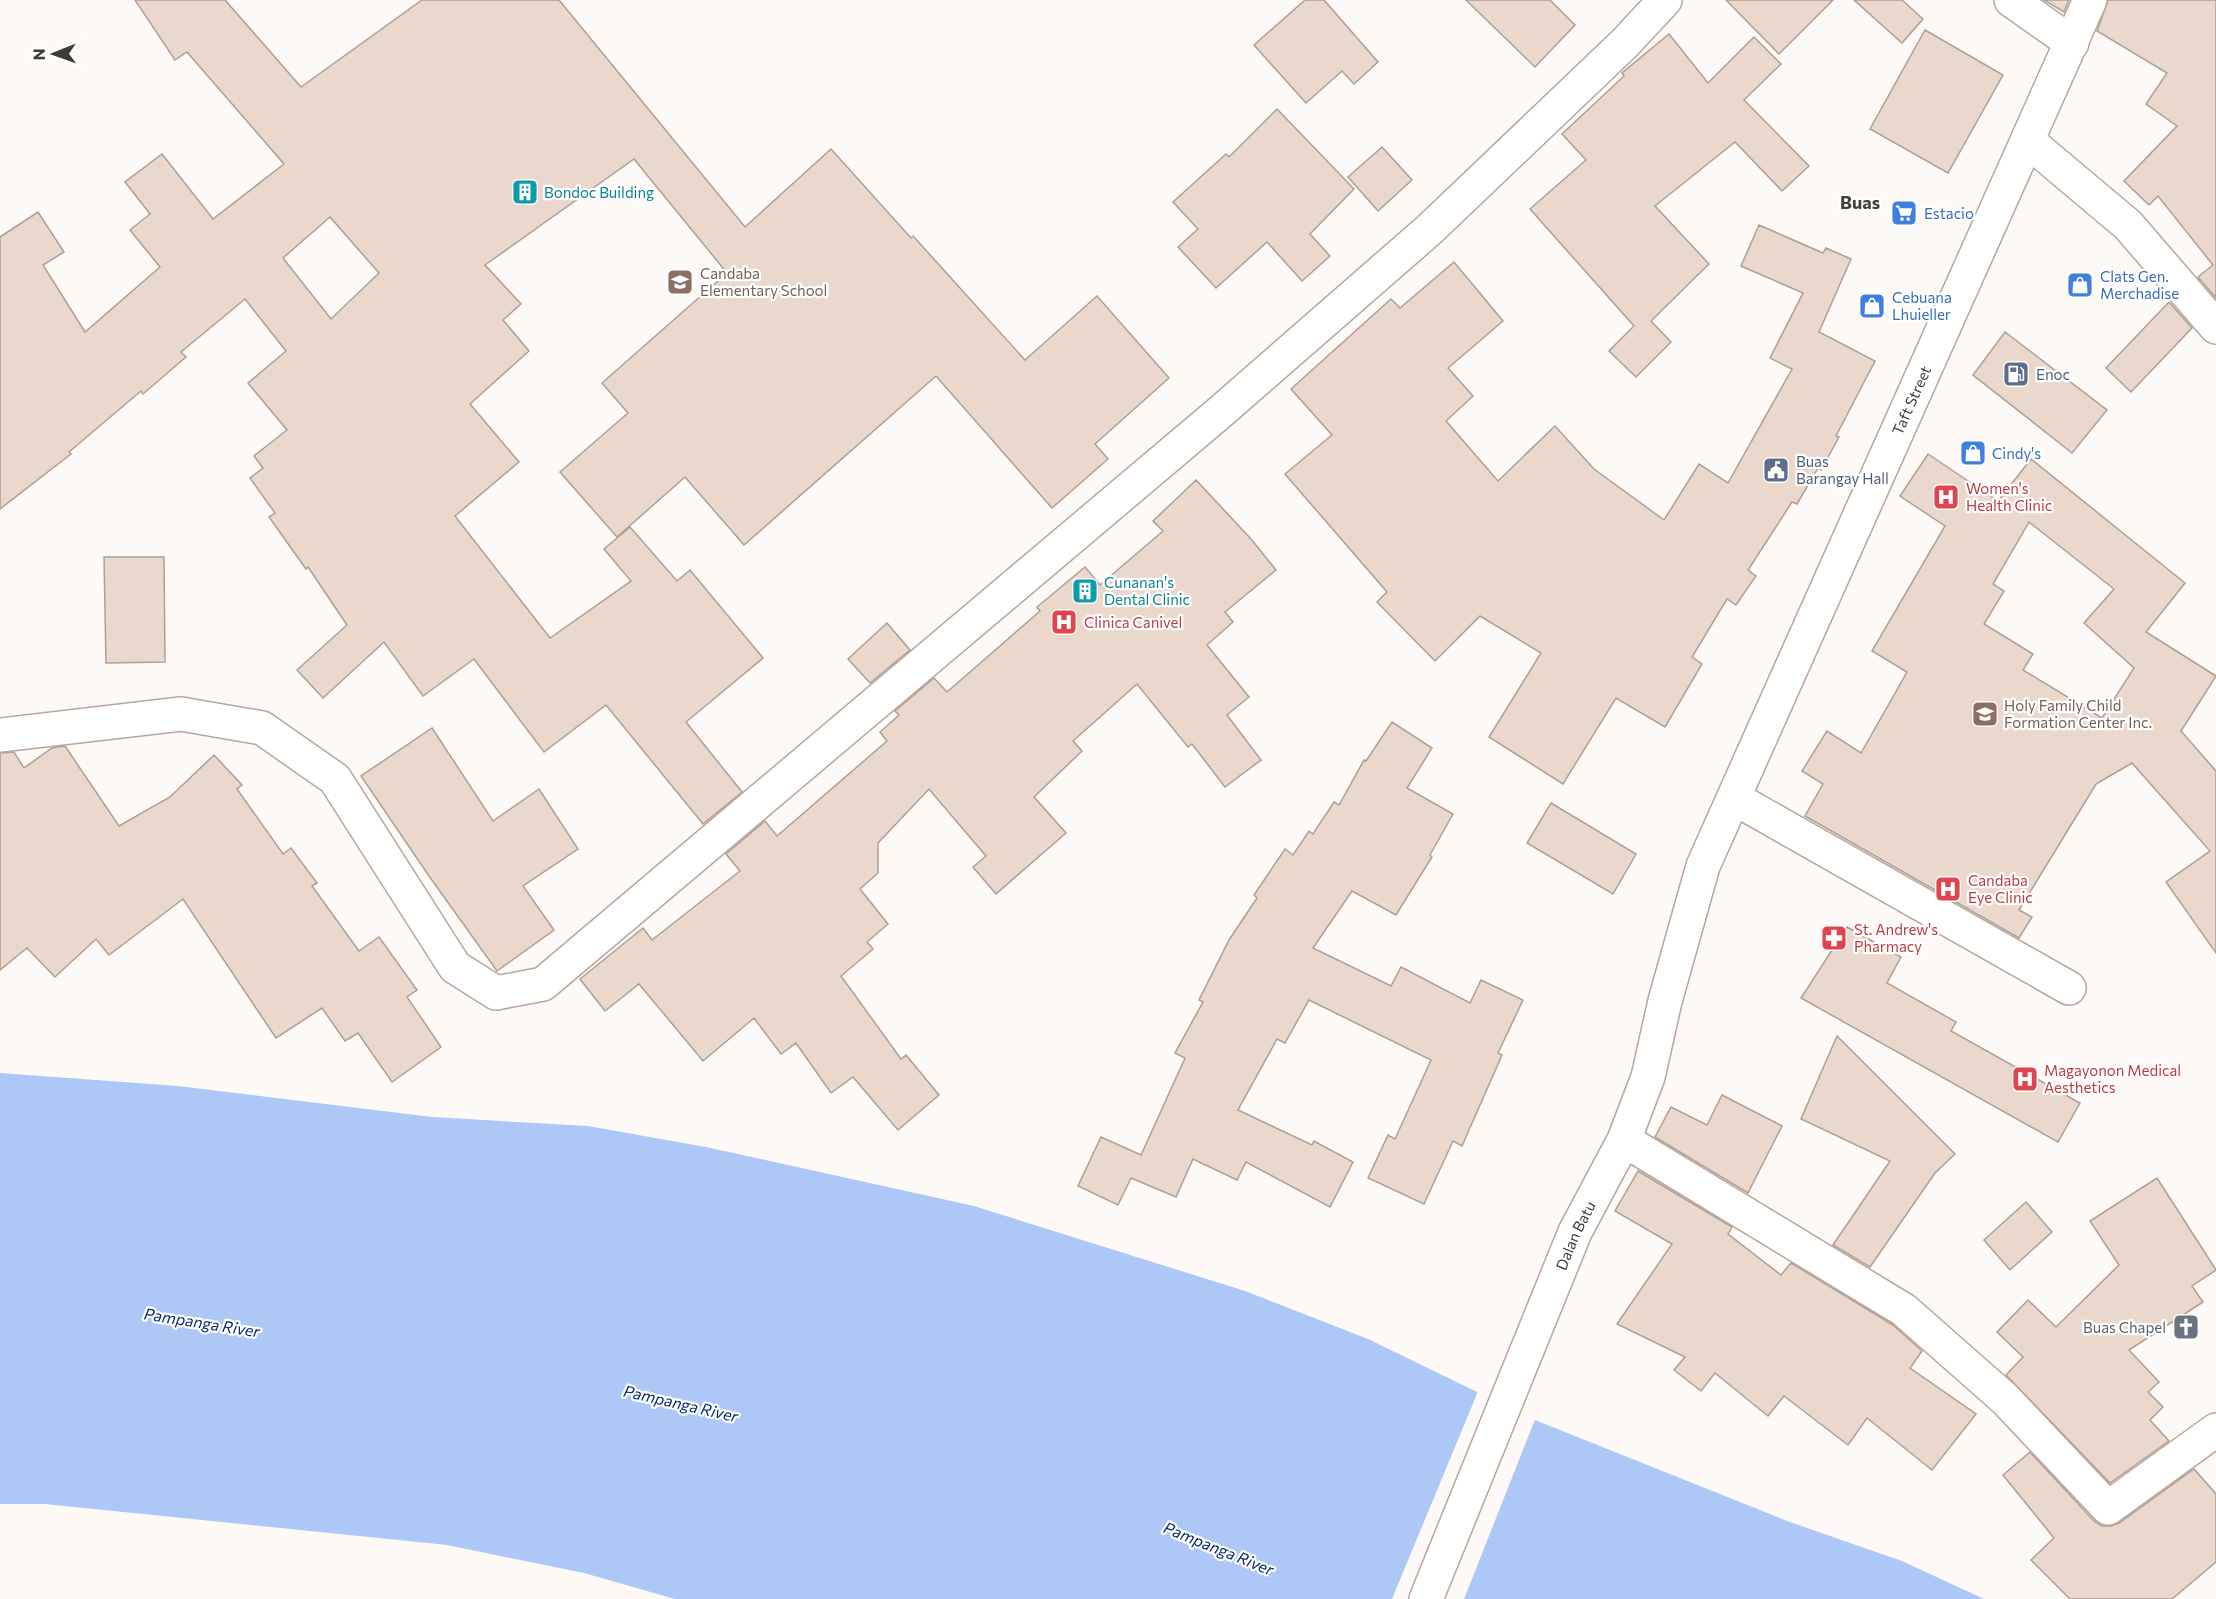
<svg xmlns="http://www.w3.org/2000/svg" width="2216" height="1599" viewBox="0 0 2216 1599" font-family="Commissioner,sans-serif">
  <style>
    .water { fill: #adc8f7 }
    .pier { fill: #fdf9f7 }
    .building { fill: #ead8cc; stroke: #af9e93; stroke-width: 1.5; fill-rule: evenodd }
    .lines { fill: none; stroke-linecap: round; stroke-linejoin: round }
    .minor-casing { stroke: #b8a69b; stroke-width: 36 }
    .tertiary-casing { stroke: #b8a69b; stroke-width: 36 }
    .primary-casing { stroke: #b8a69b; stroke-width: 36 }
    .minor { stroke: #fff; stroke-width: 33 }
    .tertiary { stroke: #fff; stroke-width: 33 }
    .primary { stroke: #fff; stroke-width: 33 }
    .labels { text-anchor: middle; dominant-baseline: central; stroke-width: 4.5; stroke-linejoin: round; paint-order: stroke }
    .culture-label { font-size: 15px; fill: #0d838f; stroke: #fff; text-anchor: start }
    .shop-label { font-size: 15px; fill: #366cbe; stroke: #fff; text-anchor: start }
    .education-label { font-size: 15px; fill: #785e54; stroke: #fff; text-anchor: start }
    .service-label { font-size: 15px; fill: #4e5e75; stroke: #fff; text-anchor: start }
    .street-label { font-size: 15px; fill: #413a35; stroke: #fff }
    .health-label { font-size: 15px; fill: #be3a42; stroke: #fff; text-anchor: start }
    .worship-label { font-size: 15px; fill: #5b616d; stroke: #fff; text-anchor: end }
    .water-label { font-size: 16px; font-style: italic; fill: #072a6c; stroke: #fff }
    .quarter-label { font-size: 18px; font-weight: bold; fill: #4a3c32; stroke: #fff }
  </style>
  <rect width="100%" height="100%" fill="#fdf9f7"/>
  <polygon class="water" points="0,1073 178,1086 432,1117 588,1126 706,1147 974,1206 1245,1291 1368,1339 1535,1420 1790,1522 1902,1561 1984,1599 675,1599 584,1573 447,1545 45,1504 0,1504"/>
  <polygon class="pier" points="1479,1389 1536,1417 1464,1599 1392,1599"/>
  <g class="building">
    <path d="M135,0h90l76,87 121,-87h137l186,227 86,-78 80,89 2,-2 112,124 72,-64 72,82 -74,66 13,15 -56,49 -116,-132 -192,169 -59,-68 -68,60 -57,-65 68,-59 -26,-30 125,-110 -93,-114 -149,106 36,39 -18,16 26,31 -59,53 49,58 -64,54 95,122 81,-57 -27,-32 26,-22 47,54 13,-11 73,88 -77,64 56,70 -39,32 -97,-119 -62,47 -70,-93 -51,37 -39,-54 -61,56 -26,-28 50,-45 -39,-58 -2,2 -37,-52 6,-4 -25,-35 13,-10 -9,-12 33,-26 -39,-47 38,-32 -41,-52 -64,53 5,5 -43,37 -2,-3 -72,61 2,2 -71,55v-272l38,-25 26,40 -21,13 42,67 75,-65 -30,-37 20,-16 -25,-32 37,-28 51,65 71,-55 -97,-112 -12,8zM330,217l49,56 -48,46 -48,-61z"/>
    <polygon points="1305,0 1324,0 1378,62 1354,84 1342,71 1306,103 1254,45"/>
    <polygon points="1466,0 1550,0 1575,25 1535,67"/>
    <polygon points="1726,0 1833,0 1779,54"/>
    <polygon points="1854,0 1902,0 1923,19 1902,43"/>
    <polygon points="2044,0 2069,0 2064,12"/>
    <polygon points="2108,0 2216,0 2216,298 2198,277 2213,265 2158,196 2149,205 2124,181 2177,126 2146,104 2167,73 2097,31"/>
    <polygon points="1925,30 2003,75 1948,173 1870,129"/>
    <polygon points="1669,34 1708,83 1754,37 1781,64 1744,100 1809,166 1782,191 1735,142 1655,206 1709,264 1651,321 1671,342 1636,377 1609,351 1634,326 1530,209 1586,160 1562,134 1624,76 1622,73"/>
    <polygon points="1277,109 1354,189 1310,234 1330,256 1302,281 1267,242 1216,288 1178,247 1198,229 1173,202 1226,154 1229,157"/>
    <polygon points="1382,147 1412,180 1378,211 1348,177"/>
    <polygon points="1759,225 1823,253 1826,248 1851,259 1819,332 1875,361 1836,436 1839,437 1821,470 1818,468 1797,504 1792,502 1748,570 1756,576 1736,605 1727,599 1692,657 1702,664 1665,727 1616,698 1563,784 1489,737 1541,653 1480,616 1435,661 1377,602 1387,592 1285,474 1332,435 1291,389 1391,299 1400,308 1454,262 1503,321 1448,368 1473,396 1446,421 1498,481 1555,426 1594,469 1664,520 1699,464 1728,483 1792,369 1770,358 1803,293 1741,266"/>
    <polygon points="2169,302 2192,328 2131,392 2106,368"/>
    <polygon points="2005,332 2107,410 2072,453 1973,375"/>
    <path d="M1928,454l70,47 33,-42 154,124 -39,49 70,44 -35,55 35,40v182l-50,-71 44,-31 -78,-88 -36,21 -77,126 13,7 -13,21 -214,-122 18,-32 -21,-13 25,-40 34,22 46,-81 -35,-21 73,-125 -45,-30zM2029,522l85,67 -30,34 50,45 -32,50 -79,-48 10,-16 -49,-30 20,-33 -11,-7z"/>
    <polygon points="1196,480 1251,539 1276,570 1225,612 1233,622 1207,645 1249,697 1227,715 1261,760 1225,787 1192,744 1188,747 1137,684 1073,741 1082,751 1034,797 1066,833 996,894 973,867 986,856 929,789 878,843 878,873 860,889 888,924 867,942 873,949 841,976 901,1059 906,1055 939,1095 898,1130 853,1077 831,1093 796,1043 781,1054 754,1018 703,1061 639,984 605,1011 580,979 643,928 652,940 740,871 726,854 765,821 777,836 887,741 880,732 899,715 895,711 934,678 947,692 1040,611 1037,607 1085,567 1100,585 1163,531 1153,521"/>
    <polygon points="104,557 164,557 165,662 106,663"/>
    <polygon points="887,623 910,650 870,683 848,659"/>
    <polygon points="1392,722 1432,748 1407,788 1453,814 1430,855 1432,857 1396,915 1352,891 1313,948 1391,986 1401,967 1470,1003 1481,980 1523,1000 1498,1053 1502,1055 1462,1146 1453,1141 1424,1204 1368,1178 1388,1135 1395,1139 1431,1060 1309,1000 1285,1043 1277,1039 1238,1110 1312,1145 1314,1141 1353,1162 1330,1207 1246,1162 1237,1180 1193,1159 1176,1197 1131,1178 1118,1205 1078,1186 1101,1137 1141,1155 1185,1058 1175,1053 1203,1002 1199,1000 1229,940 1257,898 1254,895 1285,849 1293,855 1309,831 1313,834 1334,802 1339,805 1364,760 1366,761"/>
    <polygon points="432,728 493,821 539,789 578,849 523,886 554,930 497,971 429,876 361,776"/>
    <polygon points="65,746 119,826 170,797 214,755 242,785 237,789 283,854 291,848 317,883 312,886 359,951 379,937 417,990 407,997 441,1047 392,1082 358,1033 345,1041 322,1008 276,1038 183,899 109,955 96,939 55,977 27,948 0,970 0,753 14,752 24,768 52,748"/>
    <polygon points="1551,803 1636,854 1613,894 1527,843"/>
    <polygon points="1847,927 1901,957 1887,983 1956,1022 1951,1031 2080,1103 2058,1142 1801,998"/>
    <polygon points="1837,1036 1955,1154 1935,1173 1870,1267 1833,1245 1890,1161 1801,1119"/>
    <polygon points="1722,1095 1782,1126 1748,1193 1655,1137 1671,1107 1707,1125"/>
    <polygon points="1638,1171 1732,1227 1728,1234 1781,1275 1791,1263 1893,1325 1922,1351 1910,1368 1976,1414 1932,1470 1867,1418 1848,1445 1784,1396 1768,1416 1715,1373 1701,1391 1674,1370 1685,1357 1617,1324 1672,1244 1615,1211"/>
    <polygon points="2157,1178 2216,1270 2192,1286 2203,1302 2129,1350 2159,1382 2148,1392 2163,1407 2150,1420 2169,1441 2110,1483 2006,1375 2023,1357 1997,1332 2028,1300 2056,1327 2119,1265 2090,1221"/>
    <polygon points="2026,1202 2052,1232 2010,1270 1984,1240"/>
    <polygon points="2030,1452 2094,1521 2102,1526 2111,1526 2119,1523 2194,1469 2216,1494 2216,1562 2172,1599 2070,1599 2031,1560 2054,1538 2003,1475"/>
  </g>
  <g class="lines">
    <defs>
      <g id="minor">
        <polyline points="2011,0 2072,43"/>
        <polyline points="2028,141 2128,225 2216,327"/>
        <polyline points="1734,798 2069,988"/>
        <polyline points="1624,1140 1904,1310 2005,1399 2108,1508 2216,1430"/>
      </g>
      <polyline id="tertiary" points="0,735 181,714 262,728 335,779 455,967 496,993 543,984 1218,414 1430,229 1625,43 1665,0"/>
      <g id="primary">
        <path id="s1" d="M1426,1599l149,-367 49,-92 24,-63 17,-76 38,-135 387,-866"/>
      </g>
    </defs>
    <use href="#minor" class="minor-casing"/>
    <use href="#tertiary" class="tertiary-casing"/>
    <use href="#primary" class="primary-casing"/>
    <use href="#minor" class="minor"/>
    <use href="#tertiary" class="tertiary"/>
    <use href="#primary" class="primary"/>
  </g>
  <defs>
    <symbol id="building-square" viewBox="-11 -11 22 22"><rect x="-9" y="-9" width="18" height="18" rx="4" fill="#0f9aa8" stroke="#fff"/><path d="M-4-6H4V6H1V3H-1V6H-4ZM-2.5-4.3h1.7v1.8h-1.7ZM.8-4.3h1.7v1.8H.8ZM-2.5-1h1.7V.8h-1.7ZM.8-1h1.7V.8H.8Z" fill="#fff"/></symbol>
    <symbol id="supermarket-square" viewBox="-11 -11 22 22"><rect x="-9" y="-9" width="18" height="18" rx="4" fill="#3f7fe0" stroke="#fff"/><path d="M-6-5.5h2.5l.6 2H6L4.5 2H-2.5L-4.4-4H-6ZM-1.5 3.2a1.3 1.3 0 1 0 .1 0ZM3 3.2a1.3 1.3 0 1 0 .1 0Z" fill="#fff"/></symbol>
    <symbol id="school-square" viewBox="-11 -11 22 22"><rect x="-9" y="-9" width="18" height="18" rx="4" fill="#8d6e63" stroke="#fff"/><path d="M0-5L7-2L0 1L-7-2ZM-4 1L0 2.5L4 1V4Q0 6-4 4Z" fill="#fff"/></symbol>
    <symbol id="shop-square" viewBox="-11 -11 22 22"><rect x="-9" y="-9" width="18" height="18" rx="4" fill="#3f7fe0" stroke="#fff"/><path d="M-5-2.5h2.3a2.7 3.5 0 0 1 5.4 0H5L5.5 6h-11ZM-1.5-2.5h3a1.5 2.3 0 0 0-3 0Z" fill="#fff"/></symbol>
    <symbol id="fuel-square" viewBox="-11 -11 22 22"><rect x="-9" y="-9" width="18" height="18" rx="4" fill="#5c6f8a" stroke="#fff"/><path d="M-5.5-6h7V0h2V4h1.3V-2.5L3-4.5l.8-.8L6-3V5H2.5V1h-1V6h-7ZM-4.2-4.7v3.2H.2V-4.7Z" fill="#fff"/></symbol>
    <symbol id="civic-square" viewBox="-11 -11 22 22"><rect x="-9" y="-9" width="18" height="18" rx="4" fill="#5c6f8a" stroke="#fff"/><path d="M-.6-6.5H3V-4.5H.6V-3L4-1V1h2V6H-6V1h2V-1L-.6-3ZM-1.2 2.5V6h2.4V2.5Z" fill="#fff"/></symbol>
    <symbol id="hospital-square" viewBox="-11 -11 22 22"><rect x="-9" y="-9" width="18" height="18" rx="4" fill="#e0444e" stroke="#fff"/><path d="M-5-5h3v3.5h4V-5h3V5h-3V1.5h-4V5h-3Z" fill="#fff"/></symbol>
    <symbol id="pharmacy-square" viewBox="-11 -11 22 22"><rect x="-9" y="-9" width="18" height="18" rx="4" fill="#e0444e" stroke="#fff"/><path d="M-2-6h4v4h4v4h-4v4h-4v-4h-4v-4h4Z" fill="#fff"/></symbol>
    <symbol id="church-square" viewBox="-11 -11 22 22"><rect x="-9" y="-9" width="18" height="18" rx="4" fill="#6b7280" stroke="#fff"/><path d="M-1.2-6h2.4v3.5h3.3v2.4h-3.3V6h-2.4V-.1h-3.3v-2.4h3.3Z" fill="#fff"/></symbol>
  </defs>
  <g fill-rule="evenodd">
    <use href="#building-square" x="510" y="177" width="30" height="30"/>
    <use href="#supermarket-square" x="1889" y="198" width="30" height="30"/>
    <use href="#school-square" x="665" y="267" width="30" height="30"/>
    <use href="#shop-square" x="2065" y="270" width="30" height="30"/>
    <use href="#shop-square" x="1857" y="291" width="30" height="30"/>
    <use href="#fuel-square" x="2001" y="359" width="30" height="30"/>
    <use href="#shop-square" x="1958" y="438" width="30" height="30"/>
    <use href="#civic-square" x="1761" y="455" width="30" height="30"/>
    <use href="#hospital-square" x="1931" y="482" width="30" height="30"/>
    <use href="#building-square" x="1070" y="576" width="30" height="30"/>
    <use href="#hospital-square" x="1049" y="607" width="30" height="30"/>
    <use href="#school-square" x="1970" y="699" width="30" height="30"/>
    <use href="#hospital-square" x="1933" y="874" width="30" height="30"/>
    <use href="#pharmacy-square" x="1819" y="923" width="30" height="30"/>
    <use href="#hospital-square" x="2010" y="1064" width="30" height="30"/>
    <use href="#church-square" x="2171" y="1312" width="30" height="30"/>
  </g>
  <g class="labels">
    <g class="culture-label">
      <text x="544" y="192">Bondoc Building</text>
      <text x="1104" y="582">Cunanan's<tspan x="1104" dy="17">Dental Clinic</tspan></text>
    </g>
    <g class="shop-label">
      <text x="1924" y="213">Estacio</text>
      <text x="2100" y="276">Clats Gen.<tspan x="2100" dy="17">Merchadise</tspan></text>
      <text x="1892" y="297">Cebuana<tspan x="1892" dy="17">Lhuieller</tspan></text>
      <text x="1992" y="453">Cindy's</text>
    </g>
    <g class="education-label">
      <text x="700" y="273">Candaba<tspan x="700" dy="17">Elementary School</tspan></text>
      <text x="2004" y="705">Holy Family Child<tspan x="2004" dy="17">Formation Center Inc.</tspan></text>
    </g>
    <g class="service-label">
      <text x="2036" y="374">Enoc</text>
      <text x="1796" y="461">Buas<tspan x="1796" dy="17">Barangay Hall</tspan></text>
    </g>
    <g class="street-label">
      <text stroke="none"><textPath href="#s1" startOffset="1296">Taft Street</textPath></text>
      <text stroke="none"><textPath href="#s1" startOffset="393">Dalan Batu</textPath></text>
    </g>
    <g class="health-label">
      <text x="1966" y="488">Women's<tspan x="1966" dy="17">Health Clinic</tspan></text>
      <text x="1084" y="622">Clinica Canivel</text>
      <text x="1968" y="880">Candaba<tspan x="1968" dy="17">Eye Clinic</tspan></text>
      <text x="1854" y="929">St. Andrew's<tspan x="1854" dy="17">Pharmacy</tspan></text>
      <text x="2044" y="1070">Magayonon Medical<tspan x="2044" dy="17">Aesthetics</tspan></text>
    </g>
    <g class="worship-label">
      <text x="2166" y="1327">Buas Chapel</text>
    </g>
    <g class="water-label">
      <text transform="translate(202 1322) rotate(9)">Pampanga River</text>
      <text transform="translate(681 1403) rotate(13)">Pampanga River</text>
      <text transform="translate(1219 1548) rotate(22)">Pampanga River</text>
    </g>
    <g class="quarter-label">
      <text x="1860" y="202">Buas</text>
    </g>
  </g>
  <g transform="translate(54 54) rotate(269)" stroke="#ffffff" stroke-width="4.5" paint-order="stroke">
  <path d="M0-4.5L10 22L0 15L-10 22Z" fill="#413a35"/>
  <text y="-9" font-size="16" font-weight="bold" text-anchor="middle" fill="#413a35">N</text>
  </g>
</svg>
